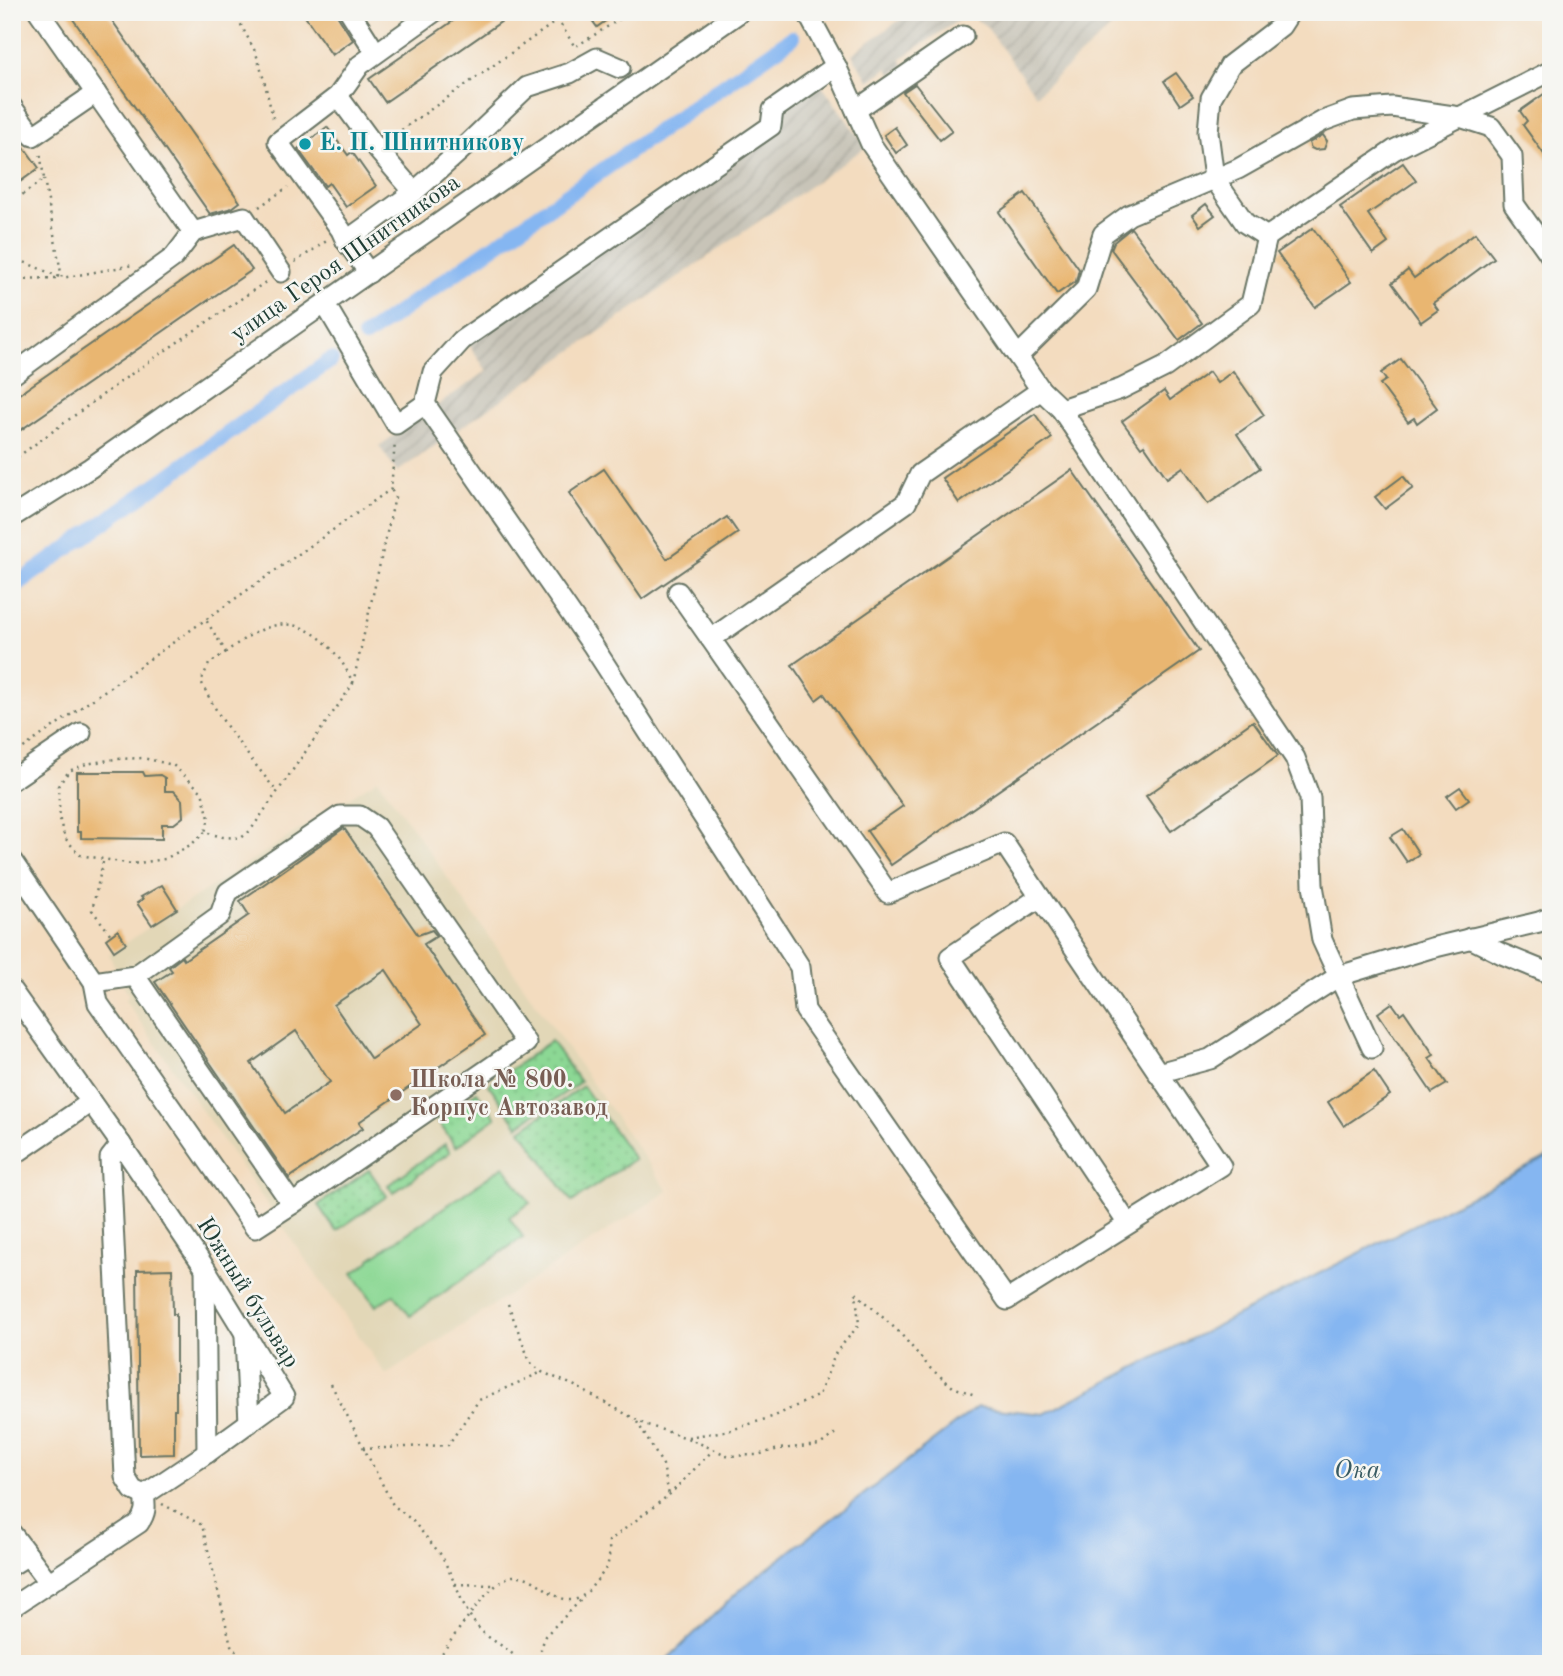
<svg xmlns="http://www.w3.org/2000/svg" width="1563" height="1676" viewBox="0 0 1563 1676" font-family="'Old Standard TT',serif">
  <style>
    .built { fill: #e2d7b7 }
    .industrial { fill: url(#industrial-furrows) }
    .green { fill: url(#green-dots); stroke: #568a64; stroke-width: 2 }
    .pitch { fill: #8cd894; stroke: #568a64; stroke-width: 2 }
    .water { fill: #85b6f1; stroke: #527a92; stroke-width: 2 }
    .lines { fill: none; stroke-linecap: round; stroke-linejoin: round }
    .canal { stroke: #85b6f1; stroke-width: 16 }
    .building { fill: #e9b671; fill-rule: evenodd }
    .minor-casing { stroke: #697565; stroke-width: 23 }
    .path { stroke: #697565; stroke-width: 2.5; stroke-dasharray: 2 5; stroke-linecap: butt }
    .minor { stroke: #fff; stroke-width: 19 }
    .culture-dot { fill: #0f9aa8; stroke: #f6f6f2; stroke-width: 2.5 }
    .education-dot { fill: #8d6e63; stroke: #f6f6f2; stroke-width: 2.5 }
    .labels { text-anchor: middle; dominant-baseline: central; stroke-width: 5; stroke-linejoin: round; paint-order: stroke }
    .culture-label { font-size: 24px; font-weight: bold; fill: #0d838f; stroke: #f6f6f2; text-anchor: start }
    .street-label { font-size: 24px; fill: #1f3d34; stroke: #f6f6f2 }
    .education-label { font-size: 24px; font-weight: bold; fill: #785e54; stroke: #f6f6f2; text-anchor: start }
    .water-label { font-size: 26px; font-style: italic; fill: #385b63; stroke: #f6f6f2 }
  </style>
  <defs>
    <pattern id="industrial-furrows" width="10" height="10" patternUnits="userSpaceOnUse" patternTransform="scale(1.75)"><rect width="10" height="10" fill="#c8c4b8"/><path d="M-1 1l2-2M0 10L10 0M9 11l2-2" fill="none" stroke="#aba99f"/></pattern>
    <pattern id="green-dots" width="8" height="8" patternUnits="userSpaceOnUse" patternTransform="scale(1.75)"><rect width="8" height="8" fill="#8cd894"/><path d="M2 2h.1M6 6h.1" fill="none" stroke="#78ba80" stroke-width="1.8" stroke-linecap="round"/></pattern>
  </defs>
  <rect width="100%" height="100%" fill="#f6f6f2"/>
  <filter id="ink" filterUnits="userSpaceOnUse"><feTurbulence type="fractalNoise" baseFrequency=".0143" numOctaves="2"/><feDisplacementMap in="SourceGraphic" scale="14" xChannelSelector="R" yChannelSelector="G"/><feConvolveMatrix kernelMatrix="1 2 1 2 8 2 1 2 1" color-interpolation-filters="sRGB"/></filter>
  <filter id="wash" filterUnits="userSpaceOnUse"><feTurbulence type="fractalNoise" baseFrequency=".00686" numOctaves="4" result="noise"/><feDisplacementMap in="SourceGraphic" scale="28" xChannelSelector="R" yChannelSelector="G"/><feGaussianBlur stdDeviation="1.57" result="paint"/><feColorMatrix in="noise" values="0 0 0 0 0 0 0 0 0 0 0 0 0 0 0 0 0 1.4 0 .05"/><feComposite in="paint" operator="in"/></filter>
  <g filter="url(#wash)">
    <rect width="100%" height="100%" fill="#f3dcbf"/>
    <polygon class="built" points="378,779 668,1191 386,1375 125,1000 129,996 109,955 152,925"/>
    <g class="industrial">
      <polygon points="911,12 1128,12 1036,95 986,26 968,14 900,59 905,67 892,75 887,68 869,81 852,54"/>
      <polygon points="816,77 866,147 397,472 379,446 487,371 463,336 775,120"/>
    </g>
    <g class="green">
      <polygon points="551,1041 580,1082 518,1126 489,1085"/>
      <polygon points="583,1086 634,1159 572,1202 521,1130"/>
      <polygon points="477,1092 496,1118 456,1147 437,1120"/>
      <polygon points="445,1144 450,1152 393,1193 388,1185"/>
      <polygon points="369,1170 387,1196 336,1231 318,1205"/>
    </g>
    <polygon class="pitch" points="504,1166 530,1203 509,1217 523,1237 410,1316 394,1294 376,1306 353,1273 370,1261 370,1259"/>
    <polygon class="water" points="1551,1155 1551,1664 662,1664 741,1589 977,1407 1044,1414"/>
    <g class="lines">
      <g class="canal">
        <polyline points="365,336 792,38"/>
        <polyline points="12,588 331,360"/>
      </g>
    </g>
    <g id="blocks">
      <g class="building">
        <polygon points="68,12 106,12 240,202 232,208 210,214"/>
        <polygon points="302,12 335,12 353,40 332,55"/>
        <polygon points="466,12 515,12 385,102 369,79"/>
        <polygon points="586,12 618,12 597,27"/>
        <polygon points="1176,73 1193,96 1180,105 1164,81"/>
        <polygon points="915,84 952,131 940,140 903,92"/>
        <polygon points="1551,89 1551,164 1523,125 1527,121 1520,111"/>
        <polygon points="327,127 348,155 352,152 376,186 346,207 329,183 325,186 298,149"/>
        <polygon points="895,127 907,145 896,153 884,135"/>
        <polygon points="12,130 39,168 17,184 12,177"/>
        <polygon points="1323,135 1327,141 1324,149 1315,150 1311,148 1309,143"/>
        <polygon points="1403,163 1416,181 1368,214 1388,243 1373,254 1340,207"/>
        <polygon points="1025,193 1079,269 1076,281 1057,294 999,212"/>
        <polygon points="1206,204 1215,215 1200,226 1192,215"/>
        <polygon points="1131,228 1202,323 1179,340 1111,249 1114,242"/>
        <polygon points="1313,228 1351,282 1315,307 1277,253"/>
        <polygon points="1475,233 1494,258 1433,303 1438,310 1421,322 1392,283 1408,270 1414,278"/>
        <polygon points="234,245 252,270 12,436 12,399"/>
        <polygon points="1401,359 1437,408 1417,423 1414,418 1408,422 1380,384 1386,380 1381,373"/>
        <polygon points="1233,371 1264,415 1237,434 1260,468 1208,504 1183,467 1167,478 1144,445 1141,447 1122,421 1164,391 1170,400 1209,372 1217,383"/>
        <polygon points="1035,414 1052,438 959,503 942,478"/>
        <polygon points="604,469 667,559 727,517 738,533 642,599 569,493"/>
        <polygon points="1072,470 1199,651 891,865 867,831 903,806 824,694 816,700 792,665"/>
        <polygon points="1403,476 1413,488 1385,509 1375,497"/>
        <polygon points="1253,721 1278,756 1171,831 1146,796"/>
        <polygon points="77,772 143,772 145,776 160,775 165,778 165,791 174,791 182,800 183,817 174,824 162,824 162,839 81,838 81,832 77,832"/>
        <polygon points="1460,787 1469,799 1456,808 1447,796"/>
        <path d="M344,828l74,107 14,-5 5,6 -13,8 61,91 -126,87 4,6 -74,50 -134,-196 17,-11 -3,-4 13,-10 2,3 65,-45 -9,-14zM386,970l36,54 -51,35 -37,-54zM296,1031l34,51 -45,31 -34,-50z"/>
        <polygon points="1403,829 1419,854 1407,862 1390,837"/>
        <polygon points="162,885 177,909 152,925 137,903 143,899 141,897"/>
        <polygon points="118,930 126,943 114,951 106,939"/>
        <polygon points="1392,1003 1400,1014 1404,1011 1434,1055 1429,1058 1447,1084 1432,1093 1378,1013"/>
        <polygon points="1374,1071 1390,1095 1344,1126 1328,1102"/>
        <polygon points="172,1269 173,1314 176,1314 176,1410 174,1410 174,1454 139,1455 137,1270"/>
      </g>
    </g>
  </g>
  <g filter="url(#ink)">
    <use href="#blocks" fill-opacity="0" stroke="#697565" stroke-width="2"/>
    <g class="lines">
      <defs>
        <g id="minor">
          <polyline points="350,12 376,53"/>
          <polyline points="807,12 836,66 871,144 1041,390 1061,409 1295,758 1310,798 1313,885 1322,940 1372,1048"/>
          <polyline points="338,96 376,148 414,192 346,241"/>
          <polyline points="12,107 33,136 96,93"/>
          <polyline points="856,110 963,36"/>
          <polyline points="414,192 460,151 527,87 570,73 597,58 620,68"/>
          <polyline points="193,232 244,217 281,272"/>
          <polyline points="1267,237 1245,223 1214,178 1208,132 1211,98 1230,65 1281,26 1290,12"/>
          <polyline points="369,273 346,241 341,230 278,142 338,96 360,65 434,12"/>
          <polyline points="325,304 396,424 425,404 433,372 462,340 771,126 773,110 836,66"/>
          <polyline points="1018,356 1086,289 1103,234 1129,215 1238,169 1323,121 1353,110 1392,107 1460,117 1491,127 1512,156 1514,204 1551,256"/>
          <polyline points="12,375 174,257 193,232 39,12"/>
          <polyline points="425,404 593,646 800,967 805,1010 1007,1300 1221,1166 1040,897 950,957 1128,1224"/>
          <polyline points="1061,409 1121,389 1165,367 1251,304 1267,237 1394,150 1551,71"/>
          <polyline points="12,517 90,468 740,12"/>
          <polyline points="678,592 888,893 1004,843 1040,897"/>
          <polyline points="711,639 906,503 920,474 1041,390"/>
          <polyline points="12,780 81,733"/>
          <polyline points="12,861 94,982 98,1003 255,1228 292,1204"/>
          <polyline points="1470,938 1502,954 1551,974"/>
          <polyline points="94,982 135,976 220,915 228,892 340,816 360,816 376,827 526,1043 292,1204 135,976"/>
          <path d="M12,991l109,153 84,124 79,129 -77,56 -63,42c2,12 2,18 -5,28l-127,84"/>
          <polyline points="1158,1073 1210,1059 1339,976 1431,948 1539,922 1551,917"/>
          <polyline points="121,1144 110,1158 125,1477 133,1490 144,1495"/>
          <polyline points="12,1156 91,1102"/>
          <polyline points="205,1269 207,1453"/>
          <polyline points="245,1336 249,1423"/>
          <polyline points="12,1534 49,1583"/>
          <polyline points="12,1565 28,1555"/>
        </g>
      </defs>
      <use href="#minor" class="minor-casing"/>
      <g class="path">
        <polyline points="234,12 256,53 264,80 274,122"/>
        <polyline points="556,12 558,20 575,47 631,12"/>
        <polyline points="390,138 558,20"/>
        <polyline points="44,179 62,278 133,265"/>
        <polyline points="259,207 288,187"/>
        <polyline points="12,218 14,216 15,200 44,179 40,151"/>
        <polyline points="12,257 62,278"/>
        <polyline points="295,262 328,240"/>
        <polyline points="12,279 58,278"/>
        <polyline points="12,461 134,372 267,281"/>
        <path d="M226,652l-17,12 -8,17c18,41 49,76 76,111"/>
        <polyline points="353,683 395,497 391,489"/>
        <polyline points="12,756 391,489 395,442"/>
        <path d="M205,832l-13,12 -27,15 -33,5 -52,-9 -15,-17 -5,-16 -2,-36 11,-15 17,-7 29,-5 28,-1 30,7 29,27 7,26 -4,14 17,5 19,1 9,-7 103,-147c-12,-32 -47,-70 -84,-57 -16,5 -30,15 -43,25l-20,-32"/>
        <polyline points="103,862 92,910 111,935"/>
        <polyline points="856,1293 899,1332 930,1368 953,1387 975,1395"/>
        <polyline points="508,1304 530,1362 542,1372 575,1386 644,1424 687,1438 729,1456 757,1455 779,1449 820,1445 837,1432"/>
        <polyline points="331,1384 393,1505 412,1520 442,1556 455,1584 493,1585"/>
        <polyline points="637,1422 663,1465 669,1495"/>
        <polyline points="688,1437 731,1430 775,1416 819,1395 836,1352 859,1325 856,1293"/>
        <polyline points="363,1449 448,1445 479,1400 542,1372"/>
        <polyline points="162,1504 202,1525 231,1645 246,1664"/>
        <path d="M455,1584c8,19 15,38 32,52 12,9 25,14 34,28"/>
        <path d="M434,1664c16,-20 55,-85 79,-88 30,-4 51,49 80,9 5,-6 13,-15 15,-22 2,-6 1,-15 1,-22l60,-46 45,-46"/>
        <polyline points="537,1664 545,1636 584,1597"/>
      </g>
      <use href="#minor" class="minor"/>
    </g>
  </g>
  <circle class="culture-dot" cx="305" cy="144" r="7"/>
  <circle class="education-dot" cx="396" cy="1095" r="7"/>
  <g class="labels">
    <g class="culture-label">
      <text x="319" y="144">Е. П. Шнитникову</text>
    </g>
    <g class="street-label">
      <text transform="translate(346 259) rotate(-35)">улица Героя Шнитникова</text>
      <text transform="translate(247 1293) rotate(58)">Южный бульвар</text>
    </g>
    <g class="education-label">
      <text x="410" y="1081">Школа № 800.<tspan x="410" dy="28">Корпус Автозавод</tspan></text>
    </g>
    <g class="water-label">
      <text x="1357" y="1471">Ока</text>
    </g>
  </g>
  <rect width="1563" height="1676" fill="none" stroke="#f6f6f2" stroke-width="42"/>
</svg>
